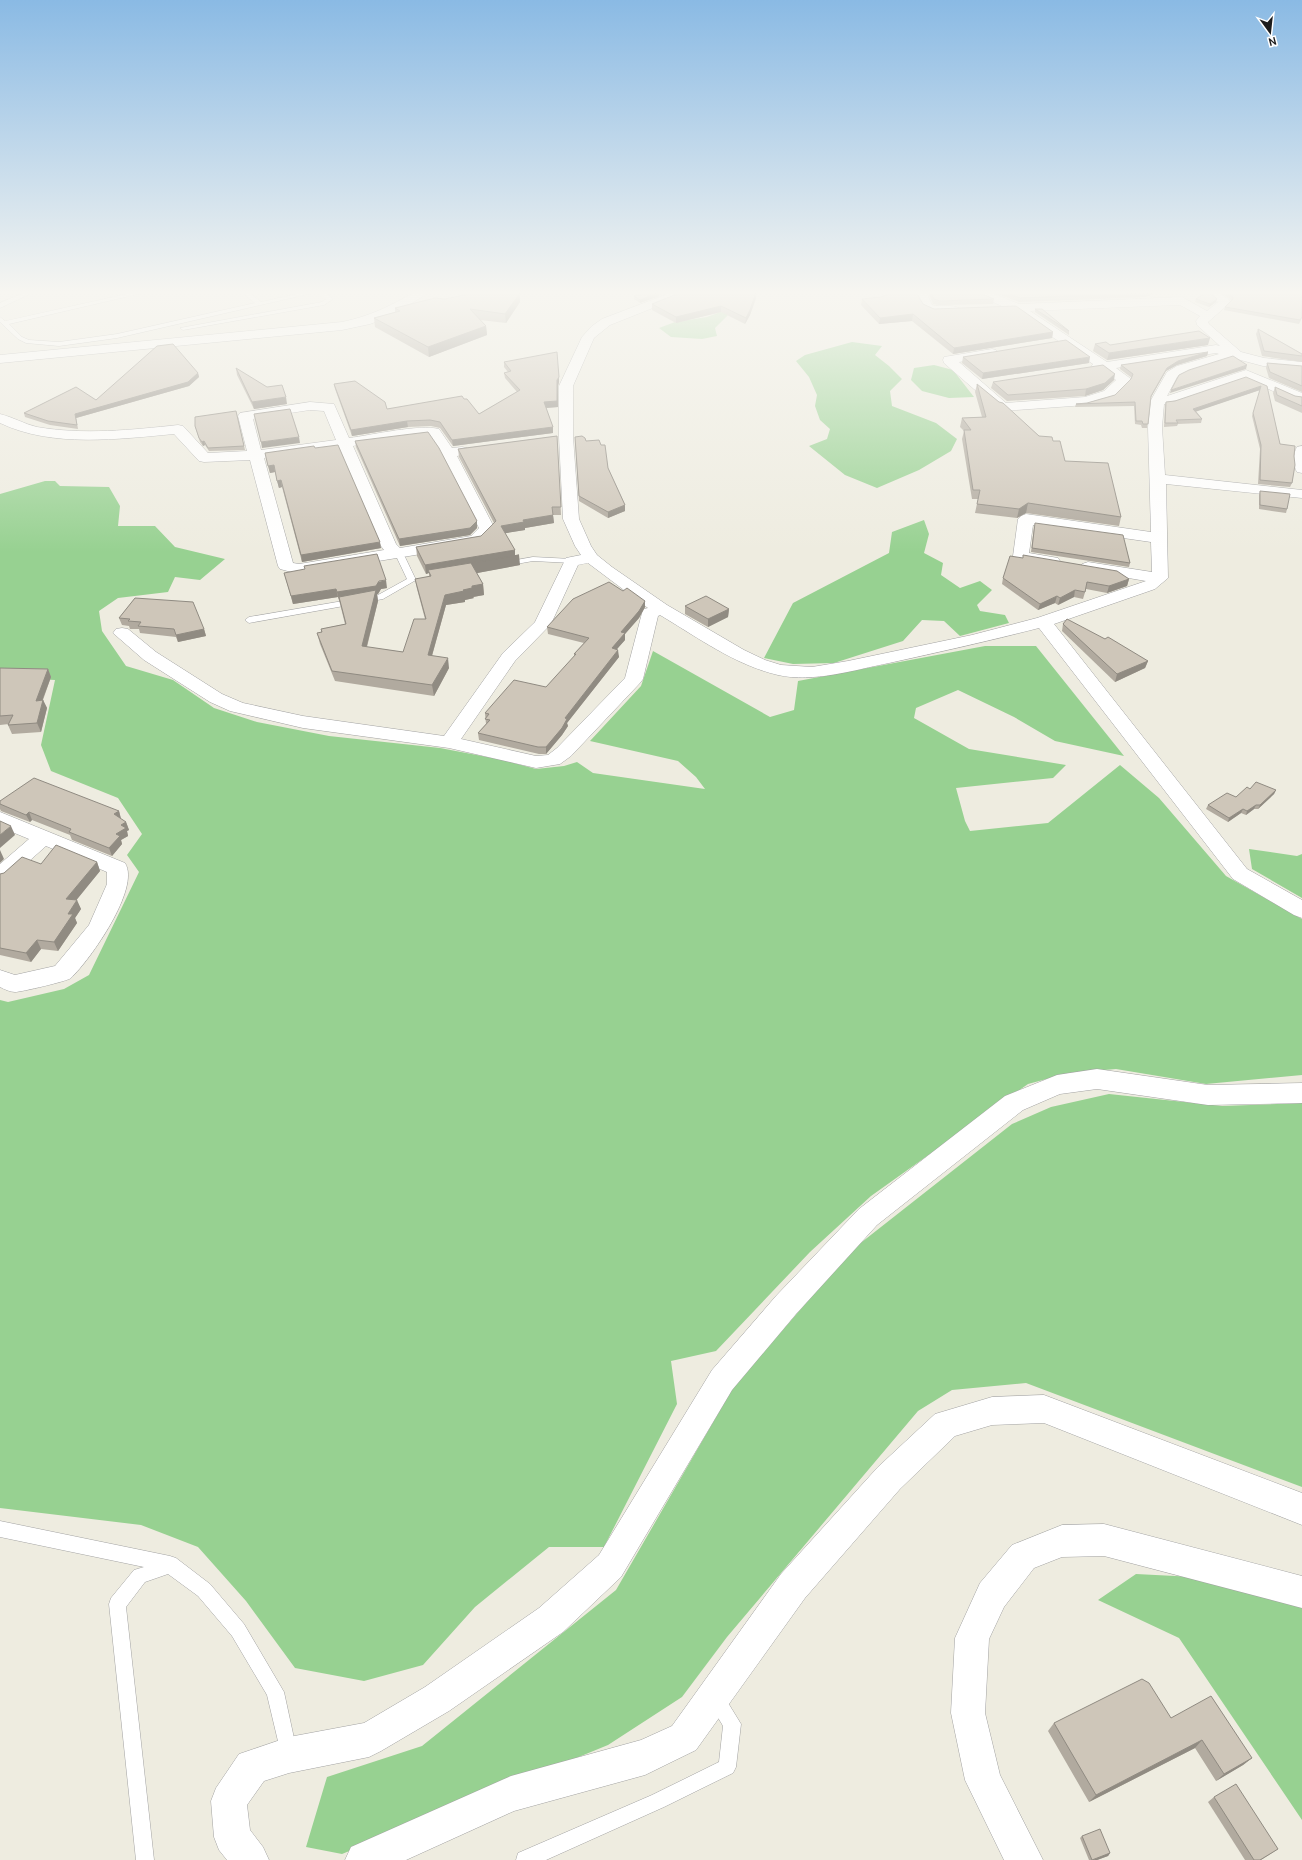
<svg xmlns="http://www.w3.org/2000/svg" width="1302" height="1860" viewBox="0 0 1302 1860" font-family="Cabin,sans-serif">
  <style>
    .forest { fill: #97d191 }
    .lines { fill: none; stroke-linecap: round; stroke-linejoin: round }
    .service-casing { stroke: #a3a3a3; stroke-width: 1 }
    .minor-casing { stroke: #a3a3a3; stroke-width: 1 }
    .service { fill: #fff; fill-rule: evenodd }
    .minor { fill: #fff; fill-rule: evenodd }
    .wall { fill: #b1aa9f }
    .shaded-wall { fill: #908b82 }
    .building { fill: #cec6b9; stroke: #908b82 }
  </style>
  <rect width="100%" height="100%" fill="#eeece0"/>
  <g class="forest">
    <polygon points="728,309 729,314 715,328 717,336 702,339 671,337 659,328 675,322 707,317"/>
    <polygon points="852,342 882,346 875,355 889,366 902,379 890,391 892,406 936,423 957,439 951,451 919,470 877,488 845,475 809,446 827,439 830,429 820,420 815,406 817,395 809,377 796,361 805,355"/>
    <polygon points="934,365 953,370 974,397 949,398 922,391 911,380 914,368"/>
    <polygon points="45,481 55,481 60,486 109,487 120,506 118,526 155,526 175,547 225,559 200,580 175,577 168,592 118,598 99,611 102,631 126,666 173,680 214,708 257,722 329,736 440,748 503,760 536,769 564,766 577,762 593,773 705,789 696,777 678,761 590,741 641,686 653,651 770,717 794,710 798,681 985,646 1036,646 1124,756 1055,741 1014,717 958,690 916,708 914,718 969,749 1066,765 1053,778 956,788 965,821 970,831 1048,823 1120,765 1159,798 1226,876 1302,919 1302,1075 1206,1084 1116,1069 1069,1073 1028,1084 871,1196 810,1252 716,1351 671,1361 677,1404 604,1547 549,1547 475,1607 423,1665 364,1681 295,1668 246,1601 198,1547 141,1525 0,1508 0,1000 8,1002 64,989 89,975 139,872 127,855 142,834 118,798 51,771 41,745 55,680 0,677 0,494"/>
    <polygon points="924,520 929,534 924,553 943,563 941,575 960,588 980,581 992,590 977,605 980,611 1005,615 1009,623 960,636 944,621 922,620 903,641 834,663 793,664 764,658 793,603 889,553 892,532"/>
    <polygon points="1249,849 1297,856 1302,854 1302,898 1252,869"/>
    <polygon points="1109,1094 1222,1106 1302,1103 1302,1487 1026,1383 952,1390 918,1411 727,1637 682,1697 608,1745 342,1854 306,1847 327,1777 422,1746 616,1590 734,1386 853,1249 1012,1124 1051,1107"/>
    <polygon points="1136,1574 1214,1578 1302,1605 1302,1820 1179,1638 1098,1600"/>
  </g>
  <g class="lines">
    <defs>
      <g id="service">
        <polygon points="26,292 34,292 0,308 0,303"/>
        <polygon points="136,292 147,292 9,324 22,337 29,340 59,342 117,334 255,303 241,292 248,292 261,302 306,292 317,292 117,338 59,346 26,343 18,339 0,322 0,317 5,321"/>
        <polygon points="320,292 326,292 333,299 324,305 183,330 180,328 322,302 326,299"/>
        <polygon points="393,550 399,550 405,557 416,580 383,599 249,623 245,620 249,617 378,595 407,579 397,558 392,552"/>
        <polygon points="533,557 572,559 576,561 572,563 533,561 505,566 501,564 505,562"/>
        <polygon points="0,1521 170,1556 176,1558 210,1584 244,1624 284,1692 297,1752 294,1758 288,1761 282,1758 267,1695 232,1636 198,1596 168,1574 145,1582 126,1607 154,1860 136,1860 109,1604 111,1598 134,1570 144,1567 0,1537"/>
        <polygon points="716,1690 722,1693 741,1724 736,1767 733,1773 664,1807 546,1860 516,1860 518,1853 652,1795 719,1762 723,1726 707,1699 710,1693"/>
      </g>
      <g id="minor">
        <path d="M415,292h15l-41,25 -19,7 -28,6 -342,33v-8l342,-33c29,-6 48,-16 73,-30z"/>
        <path d="M673,292h17l-2,2 -78,31 -16,13 -21,48v51l6,82 12,27 6,9 15,12 55,38 77,45 21,10 16,5 31,2 36,-6 124,-26 65,-17 109,-37 -64,-11 -2,-3 2,-3 6,-2 64,10 -1,-30 -118,-17 -4,28 29,5 2,3 -2,3 -6,2 -37,-7 -2,-3 5,-37 3,-3 5,-2 125,18 -3,-105 3,-27 16,-28 10,-6 42,-12 -3,-1 -100,15 15,11 -2,3 -15,15 -28,8 -83,6 -5,-1 -54,-47 -1,-3 1,-3 48,-8 4,1 2,3 -2,3 -37,6 47,41 79,-6 19,-6 12,-11 -14,-10h-10l-1,-3 2,-3 -78,-52 -40,-18 -2,-2h16l30,12 163,-7 25,14 11,-9 -12,-10h13l12,10 -23,20 1,2 32,28 23,6 38,4v8l-39,-4 -30,-8 -46,14 -10,5 -10,19 79,-26 56,23v8l-8,-1 -49,-21 -71,24 -10,1 -2,23 3,48 137,15v8l-136,-14 2,94 -13,11 -101,35 193,245 55,31v18l-8,-3 -61,-36 -194,-251c-50,13 -100,24 -150,35 -36,7 -75,20 -111,12 -43,-10 -81,-38 -118,-60l-2,1 -15,63 -3,4 -69,73 -11,8 -24,4 -87,-20 -146,-20 -73,-17 -20,-9 -66,-42 -31,-27 3,-4 6,-1 6,1 28,23 66,42 21,9 60,13 141,20 59,-83 32,-31 31,-64 15,-3 -6,-9 -12,-27 -4,-82v-51l23,-49 10,-11 10,-7zM1180,305l20,11 -4,5 1,4 23,21 -4,-1 -109,17 -77,-51zM588,563l60,45 -4,1 -2,4 -17,65 -68,70 -9,7 -12,1 -75,-17 54,-78 36,-37 27,-59z"/>
        <path d="M914,292h12l6,13c8,3 24,-2 29,5 -7,9 -29,3 -38,0z"/>
        <path d="M310,402l24,2 15,34c23,-3 70,-14 90,-9l13,19 10,-1 5,1 2,3 -2,3 -10,2 38,73c-5,7 -11,14 -19,16l-177,29 -19,-5 -2,-3 -28,-106 -46,2 -5,-1 -25,-27c-55,5 -122,14 -174,-11v-9c13,3 24,10 37,13 46,8 95,3 141,-2l5,1 25,27 39,-2 -9,-35 2,-3zM310,410l14,1 12,29 -75,10 -8,-31zM421,436h9l11,17 38,75 -8,8 -71,12 -4,-4 -43,-98zM339,448l42,98 3,4 -85,14 -6,-1 -29,-105z"/>
        <path d="M1302,446v27l-5,-1c-4,-6 -4,-19 0,-25z"/>
        <path d="M0,812l125,51c16,25 -35,97 -54,115 -3,3 -50,14 -56,14 -5,0 -11,-3 -15,-5v-17l15,5 40,-9 34,-41 18,-41v-12l-61,-26 -39,35 -7,2v-19l29,-25 -29,-12z"/>
        <polygon points="1097,1069 1208,1085 1302,1083 1302,1103 1208,1105 1097,1089 1060,1094 1023,1110 877,1225 796,1314 732,1390 621,1577 563,1632 449,1711 381,1751 369,1757 289,1773 264,1781 247,1805 250,1830 263,1847 269,1860 227,1860 219,1850 214,1837 211,1801 216,1788 239,1754 289,1737 364,1723 425,1687 539,1608 599,1555 712,1370 776,1296 859,1209 1005,1096 1057,1075"/>
        <polygon points="1044,1395 1302,1493 1302,1525 1044,1423 992,1425 955,1436 900,1489 805,1598 696,1750 645,1775 514,1811 406,1860 345,1860 351,1847 511,1776 641,1740 672,1726 781,1574 878,1467 935,1414 992,1397"/>
        <polygon points="1104,1524 1302,1576 1302,1608 1104,1556 1062,1557 1034,1568 1004,1607 989,1639 985,1713 1000,1775 1043,1860 1004,1860 965,1780 951,1713 955,1638 980,1583 1012,1545 1062,1525"/>
      </g>
    </defs>
    <use href="#service" class="service-casing"/>
    <use href="#minor" class="minor-casing"/>
    <use href="#service" class="service"/>
    <use href="#minor" class="minor"/>
  </g>
  <g class="wall">
    <polygon points="928,292 977,292 994,299 993,304 939,305 933,304"/>
    <polygon points="993,292 1157,292 1145,297 1019,302"/>
    <polygon points="1221,292 1302,292 1302,318 1299,324 1224,310 1225,307 1232,301"/>
    <polygon points="634,296 659,296 640,303 634,299"/>
    <polygon points="756,298 750,315 745,324 721,312 676,323 652,310 652,304"/>
    <polygon points="445,299 520,302 506,323 480,320 486,326 487,335 429,357 375,327 374,318 395,312 395,308"/>
    <polygon points="862,299 923,304 934,309 1053,332 1052,338 953,354 912,321 879,324 861,305"/>
    <polygon points="1196,299 1216,302 1209,307 1195,302"/>
    <polygon points="1035,309 1069,331 1069,335 1035,312"/>
    <polygon points="1258,329 1302,354 1302,362 1262,356 1256,334"/>
    <polygon points="1095,344 1110,345 1208,345 1107,360 1093,351"/>
    <polygon points="1208,352 1207,356 1177,365 1166,371 1150,398 1147,428 1142,428 1141,425 1135,424 1134,406 1075,407 1076,404 1087,403 1115,395 1132,378 1120,369 1121,365"/>
    <polygon points="963,357 1089,363 982,379 962,363"/>
    <polygon points="504,362 559,382 558,386 558,407 546,408 553,427 553,433 453,446 440,428 431,426 408,427 352,436 335,389 334,384 387,409 464,399 479,414 517,392 505,378 504,373 508,372 504,367"/>
    <polygon points="1267,363 1302,366 1302,392 1269,378 1266,368"/>
    <polygon points="236,368 287,404 254,409 237,375"/>
    <polygon points="198,373 199,377 189,386 76,418 78,429 50,425 25,417 24,413 96,400"/>
    <polygon points="1114,380 1103,390 1085,396 1007,401 991,388 993,382"/>
    <polygon points="977,384 1039,436 1053,441 1065,461 1121,517 1119,526 1026,513 1017,518 975,513 978,499 972,499 962,439 964,431 960,427 962,418 982,417 975,392"/>
    <polygon points="1267,386 1280,444 1294,456 1292,483 1290,487 1258,484 1260,449 1252,416 1260,390 1196,411 1202,419 1201,423 1178,424 1177,426 1164,427 1165,405 1166,402"/>
    <polygon points="1275,387 1295,396 1302,397 1302,413 1275,401 1273,393"/>
    <polygon points="236,411 245,450 209,451 205,445 203,446 200,442 195,426"/>
    <polygon points="557,436 561,515 553,515 554,523 525,528 525,530 505,533 515,550 515,555 520,565 477,573 483,584 484,595 473,597 474,598 465,600 465,602 446,605 432,656 449,668 434,696 335,681 320,644 317,633 321,632 321,629 345,624 339,600 338,597 293,604 284,573 387,588 381,589 378,594 377,594 378,601 367,647 403,652 425,619 417,589 415,579 429,577 429,573 426,574 417,556 416,547 481,536 494,523 459,457 458,449"/>
    <polygon points="575,437 586,441 601,445 608,468 625,505 625,511 608,518 579,501"/>
    <polygon points="355,441 477,521 477,528 470,535 400,546 356,447"/>
    <polygon points="315,448 381,548 302,562 282,487 279,488 275,472 270,473 265,453"/>
    <polygon points="1260,491 1287,509 1286,513 1259,509 1259,495"/>
    <polygon points="1034,527 1130,563 1129,567 1031,552"/>
    <polygon points="1003,578 1129,579 1127,586 1107,593 1086,589 1083,599 1074,597 1058,605 1055,603 1038,610 1002,584"/>
    <polygon points="135,598 204,629 206,636 178,642 176,637 140,633 139,629 130,629 129,626 122,625 119,618"/>
    <polygon points="645,601 645,607 639,618 625,634 625,640 616,649 619,657 567,723 568,726 562,735 546,754 539,754 479,740 478,733 486,724 485,713 546,687 575,657 574,654 584,643 548,634 547,627"/>
    <polygon points="685,606 729,609 728,617 708,627 685,614"/>
    <polygon points="1063,624 1105,639 1148,661 1145,668 1115,682 1062,631"/>
    <polygon points="0,668 48,669 51,677 43,700 47,708 41,732 12,734 8,725 9,724 0,725"/>
    <polygon points="1250,789 1276,790 1274,794 1258,809 1254,809 1246,815 1241,813 1228,822 1206,809 1208,805 1236,797"/>
    <polygon points="0,801 119,811 121,819 126,822 129,830 127,831 128,836 121,840 122,844 112,856 72,840 70,835 32,820 30,822 1,811 0,809"/>
    <polygon points="97,862 100,871 76,900 81,909 75,918 77,923 58,951 41,949 31,962 0,955 0,874 41,864"/>
    <polygon points="1171,1718 1252,1758 1243,1765 1216,1781 1195,1748 1089,1802 1048,1731 1054,1723"/>
    <polygon points="1214,1797 1278,1849 1261,1860 1245,1860 1208,1802"/>
    <polygon points="1082,1836 1110,1853 1108,1856 1097,1860 1089,1860 1080,1838"/>
  </g>
  <g class="shaded-wall">
    <polygon points="659,292 659,296 640,303 640,300"/>
    <polygon points="756,292 756,298 750,315 745,324 746,318"/>
    <polygon points="1148,292 1157,292 1145,297 1146,293"/>
    <polygon points="520,293 520,302 506,323 505,314"/>
    <polygon points="1217,299 1216,302 1209,307 1210,304"/>
    <polygon points="721,306 721,312 676,323 676,317"/>
    <polygon points="913,314 912,321 879,324 880,318"/>
    <polygon points="486,326 487,335 429,357 428,347"/>
    <polygon points="1053,332 1052,338 953,354 954,348"/>
    <polygon points="1210,338 1208,345 1107,360 1109,353"/>
    <polygon points="1208,352 1207,356 1177,365 1166,371 1150,399 1151,396 1167,368 1178,361"/>
    <polygon points="1090,357 1089,363 982,379 983,373"/>
    <polygon points="1247,365 1246,369 1170,393 1171,390"/>
    <polygon points="198,373 199,377 189,386 76,418 78,429 75,414"/>
    <polygon points="1115,374 1114,380 1103,390 1085,396 1086,389"/>
    <polygon points="559,377 559,382 558,386 558,407 545,408 544,402"/>
    <polygon points="1261,386 1260,390 1192,413 1193,409"/>
    <polygon points="286,397 287,404 254,409 252,402"/>
    <polygon points="407,421 408,427 352,436 351,430"/>
    <polygon points="553,427 553,433 453,446 452,440"/>
    <polygon points="299,437 300,443 262,448 261,442"/>
    <polygon points="204,441 205,445 203,446 202,442"/>
    <polygon points="274,465 275,472 270,473 268,466"/>
    <polygon points="281,480 282,487 279,488 277,481"/>
    <polygon points="1028,503 1026,513 1017,518 1019,509"/>
    <polygon points="625,505 625,511 608,518 608,512"/>
    <polygon points="553,515 554,523 525,528 525,530 501,534 501,526 523,520"/>
    <polygon points="477,521 477,528 470,535 400,546 399,539"/>
    <polygon points="380,542 381,548 302,562 301,555"/>
    <polygon points="515,550 515,555 519,555 520,565 472,574 428,570 429,573 426,574 425,565"/>
    <polygon points="1129,579 1127,586 1107,593 1109,586"/>
    <polygon points="386,580 387,588 381,589 378,594 377,594 378,601 364,657 339,600 337,592"/>
    <polygon points="483,584 484,595 473,597 474,598 465,600 465,602 446,605 429,666 428,655 445,595 472,586"/>
    <polygon points="336,589 338,597 293,604 291,596"/>
    <polygon points="1075,590 1074,597 1058,605 1060,598"/>
    <polygon points="1057,596 1055,603 1038,610 1040,604"/>
    <polygon points="645,601 645,607 639,618 625,634 625,640 612,655 612,648 621,632"/>
    <polygon points="729,609 728,617 708,627 708,619"/>
    <polygon points="204,629 206,636 178,642 176,635"/>
    <polygon points="618,650 619,657 567,723 568,726 562,735 546,754 546,747 565,718"/>
    <polygon points="448,658 449,668 434,696 432,685"/>
    <polygon points="1148,661 1145,668 1115,682 1117,674"/>
    <polygon points="48,669 51,677 39,709 36,701"/>
    <polygon points="43,700 47,708 41,732 37,723"/>
    <polygon points="1276,790 1274,794 1258,809 1260,805"/>
    <polygon points="1256,805 1254,809 1246,815 1247,811"/>
    <polygon points="1243,809 1241,813 1228,822 1229,818"/>
    <polygon points="119,811 121,819 114,814"/>
    <polygon points="29,812 32,820 30,822 26,815"/>
    <polygon points="126,822 129,830 127,831 128,836 121,840 122,844 112,856 109,848 116,834 121,825"/>
    <polygon points="11,826 15,835 0,848 0,835"/>
    <polygon points="0,850 4,859 0,863"/>
    <polygon points="97,862 100,871 70,908 66,899"/>
    <polygon points="77,900 81,909 75,918 77,923 58,951 54,942 68,914"/>
    <polygon points="37,940 41,949 31,962 26,953"/>
    <polygon points="1202,1740 1195,1748 1089,1802 1096,1795"/>
    <polygon points="1252,1758 1243,1765 1216,1781 1224,1774"/>
    <polygon points="1110,1853 1108,1856 1097,1860 1093,1860"/>
  </g>
  <g class="building">
    <polygon points="478,292 507,292 520,293 505,314 470,309 486,326 428,347 374,318 400,311 395,308 435,298 445,299"/>
    <polygon points="659,292 640,300 634,296"/>
    <polygon points="682,292 756,292 750,310 746,318 721,306 676,317 652,304"/>
    <polygon points="896,292 916,292 923,304 934,309 1016,306 1053,332 954,348 913,314 880,318 862,299 881,297"/>
    <polygon points="930,292 977,292 994,299 940,301 934,299"/>
    <polygon points="1005,292 1148,292 1146,293 1020,298"/>
    <polygon points="1207,292 1209,292 1217,299 1210,304 1196,299"/>
    <polygon points="1227,292 1302,292 1302,317 1300,320 1225,307 1233,299 1233,297"/>
    <polygon points="1035,309 1042,309 1069,331"/>
    <polygon points="1258,329 1302,354 1302,356 1264,351"/>
    <polygon points="1199,331 1210,338 1109,353 1095,344 1106,342 1110,345"/>
    <polygon points="1066,340 1090,357 983,373 963,357"/>
    <polygon points="173,344 198,373 188,382 75,414 77,425 48,421 24,413 76,387 96,400 157,346"/>
    <polygon points="557,352 559,377 557,380 557,401 544,402 553,427 452,440 440,422 430,420 407,421 351,430 334,384 355,381 385,402 387,409 462,396 464,399 467,399 479,414 520,390 504,373 511,371 504,362"/>
    <polygon points="1208,352 1178,361 1167,368 1151,396 1148,424 1143,424 1142,421 1136,421 1135,402 1076,404 1087,403 1115,395 1131,379 1133,374 1121,365"/>
    <polygon points="1233,356 1247,365 1171,390 1179,375 1189,370"/>
    <polygon points="1267,363 1302,366 1302,386 1270,372"/>
    <polygon points="1103,365 1115,374 1105,383 1086,389 1008,395 993,382"/>
    <polygon points="236,368 267,387 282,385 286,397 252,402"/>
    <polygon points="1246,377 1267,386 1280,444 1295,446 1294,456 1295,465 1292,483 1260,480 1261,445 1253,413 1261,386 1193,409 1202,419 1176,420 1178,423 1165,423 1166,402 1175,401"/>
    <polygon points="977,384 999,402 1003,403 1039,436 1052,437 1053,441 1060,441 1065,461 1108,463 1121,517 1028,503 1019,509 977,504 980,490 973,490 964,430 971,430 962,418 986,417"/>
    <polygon points="1275,387 1295,396 1302,397 1302,406 1277,395"/>
    <polygon points="290,409 299,437 261,442 254,414"/>
    <polygon points="236,411 244,446 208,448 204,441 202,442 199,438 195,426 195,417"/>
    <polygon points="428,432 439,448 477,521 470,528 399,539 355,441"/>
    <polygon points="557,436 561,507 552,507 553,515 523,520 524,522 501,526 515,550 425,565 416,547 481,536 496,521 458,449"/>
    <polygon points="582,436 585,438 586,441 599,440 601,445 605,445 608,468 625,505 608,512 579,496 575,437"/>
    <polygon points="338,445 380,542 301,555 281,480 277,481 274,465 268,466 265,453 314,446 315,448"/>
    <polygon points="1260,491 1290,494 1287,509 1260,505"/>
    <polygon points="1035,523 1123,535 1130,563 1032,548"/>
    <polygon points="377,554 386,580 379,581 376,586 337,592 336,589 291,596 284,573 305,569 304,566"/>
    <polygon points="519,555 471,563 483,584 472,586 472,588 463,590 464,591 445,595 428,655 448,658 432,685 332,671 317,633 322,632 321,629 346,624 339,597 376,590 362,646 403,652 414,619 426,619 415,579 431,576 428,570"/>
    <polygon points="1023,555 1117,571 1129,579 1109,586 1087,582 1085,592 1075,590 1060,598 1057,596 1040,604 1003,578 1010,556 1023,558"/>
    <polygon points="609,582 623,591 627,588 645,601 639,611 621,632 625,633 612,648 618,650 565,718 567,719 562,728 546,747 538,747 478,733 490,720 485,719 489,714 485,713 514,680 546,687 576,654 574,654 589,638 547,627 573,599"/>
    <polygon points="706,596 729,609 708,619 685,606"/>
    <polygon points="135,598 193,602 204,629 176,635 174,629 138,626 141,622 128,621 130,619 119,618"/>
    <polygon points="1067,619 1105,639 1108,637 1148,661 1117,674 1063,624"/>
    <polygon points="0,668 48,669 36,701 43,700 37,723 8,725 13,715 0,716"/>
    <polygon points="34,778 119,811 114,814 126,822 121,825 126,828 116,834 120,836 109,848 69,832 71,829 29,812 26,815 0,804 0,801"/>
    <polygon points="1256,782 1276,790 1260,805 1256,805 1247,811 1243,809 1229,818 1208,805 1227,793 1236,797 1247,787 1250,789"/>
    <polygon points="0,821 11,826 0,835"/>
    <polygon points="56,845 97,862 66,899 77,900 68,914 73,914 54,942 37,940 26,953 0,948 0,874 4,873 22,857 41,864"/>
    <polygon points="1142,1679 1149,1683 1171,1718 1211,1696 1252,1758 1224,1774 1202,1740 1096,1795 1054,1723"/>
    <polygon points="1236,1784 1278,1849 1260,1860 1254,1860 1214,1797"/>
    <polygon points="1100,1829 1110,1853 1092,1860 1082,1836"/>
  </g>
  <linearGradient id="sky" x2="0" y2="1"><stop stop-color="#8abae4"/><stop offset="0.53" stop-color="#f7f6f1"/><stop offset="1" stop-color="#f7f6f1" stop-opacity="0"/></linearGradient>
  <rect width="1302" height="552" fill="url(#sky)"/>
  <g transform="translate(1270 32) rotate(165)" stroke="#ffffff" stroke-width="3" paint-order="stroke">
  <path d="M0-3L7 15L0 10L-7 15Z" fill="#1c1c1c"/>
  <text y="-6" font-size="11" font-weight="bold" text-anchor="middle" fill="#1c1c1c">N</text>
  </g>
</svg>
